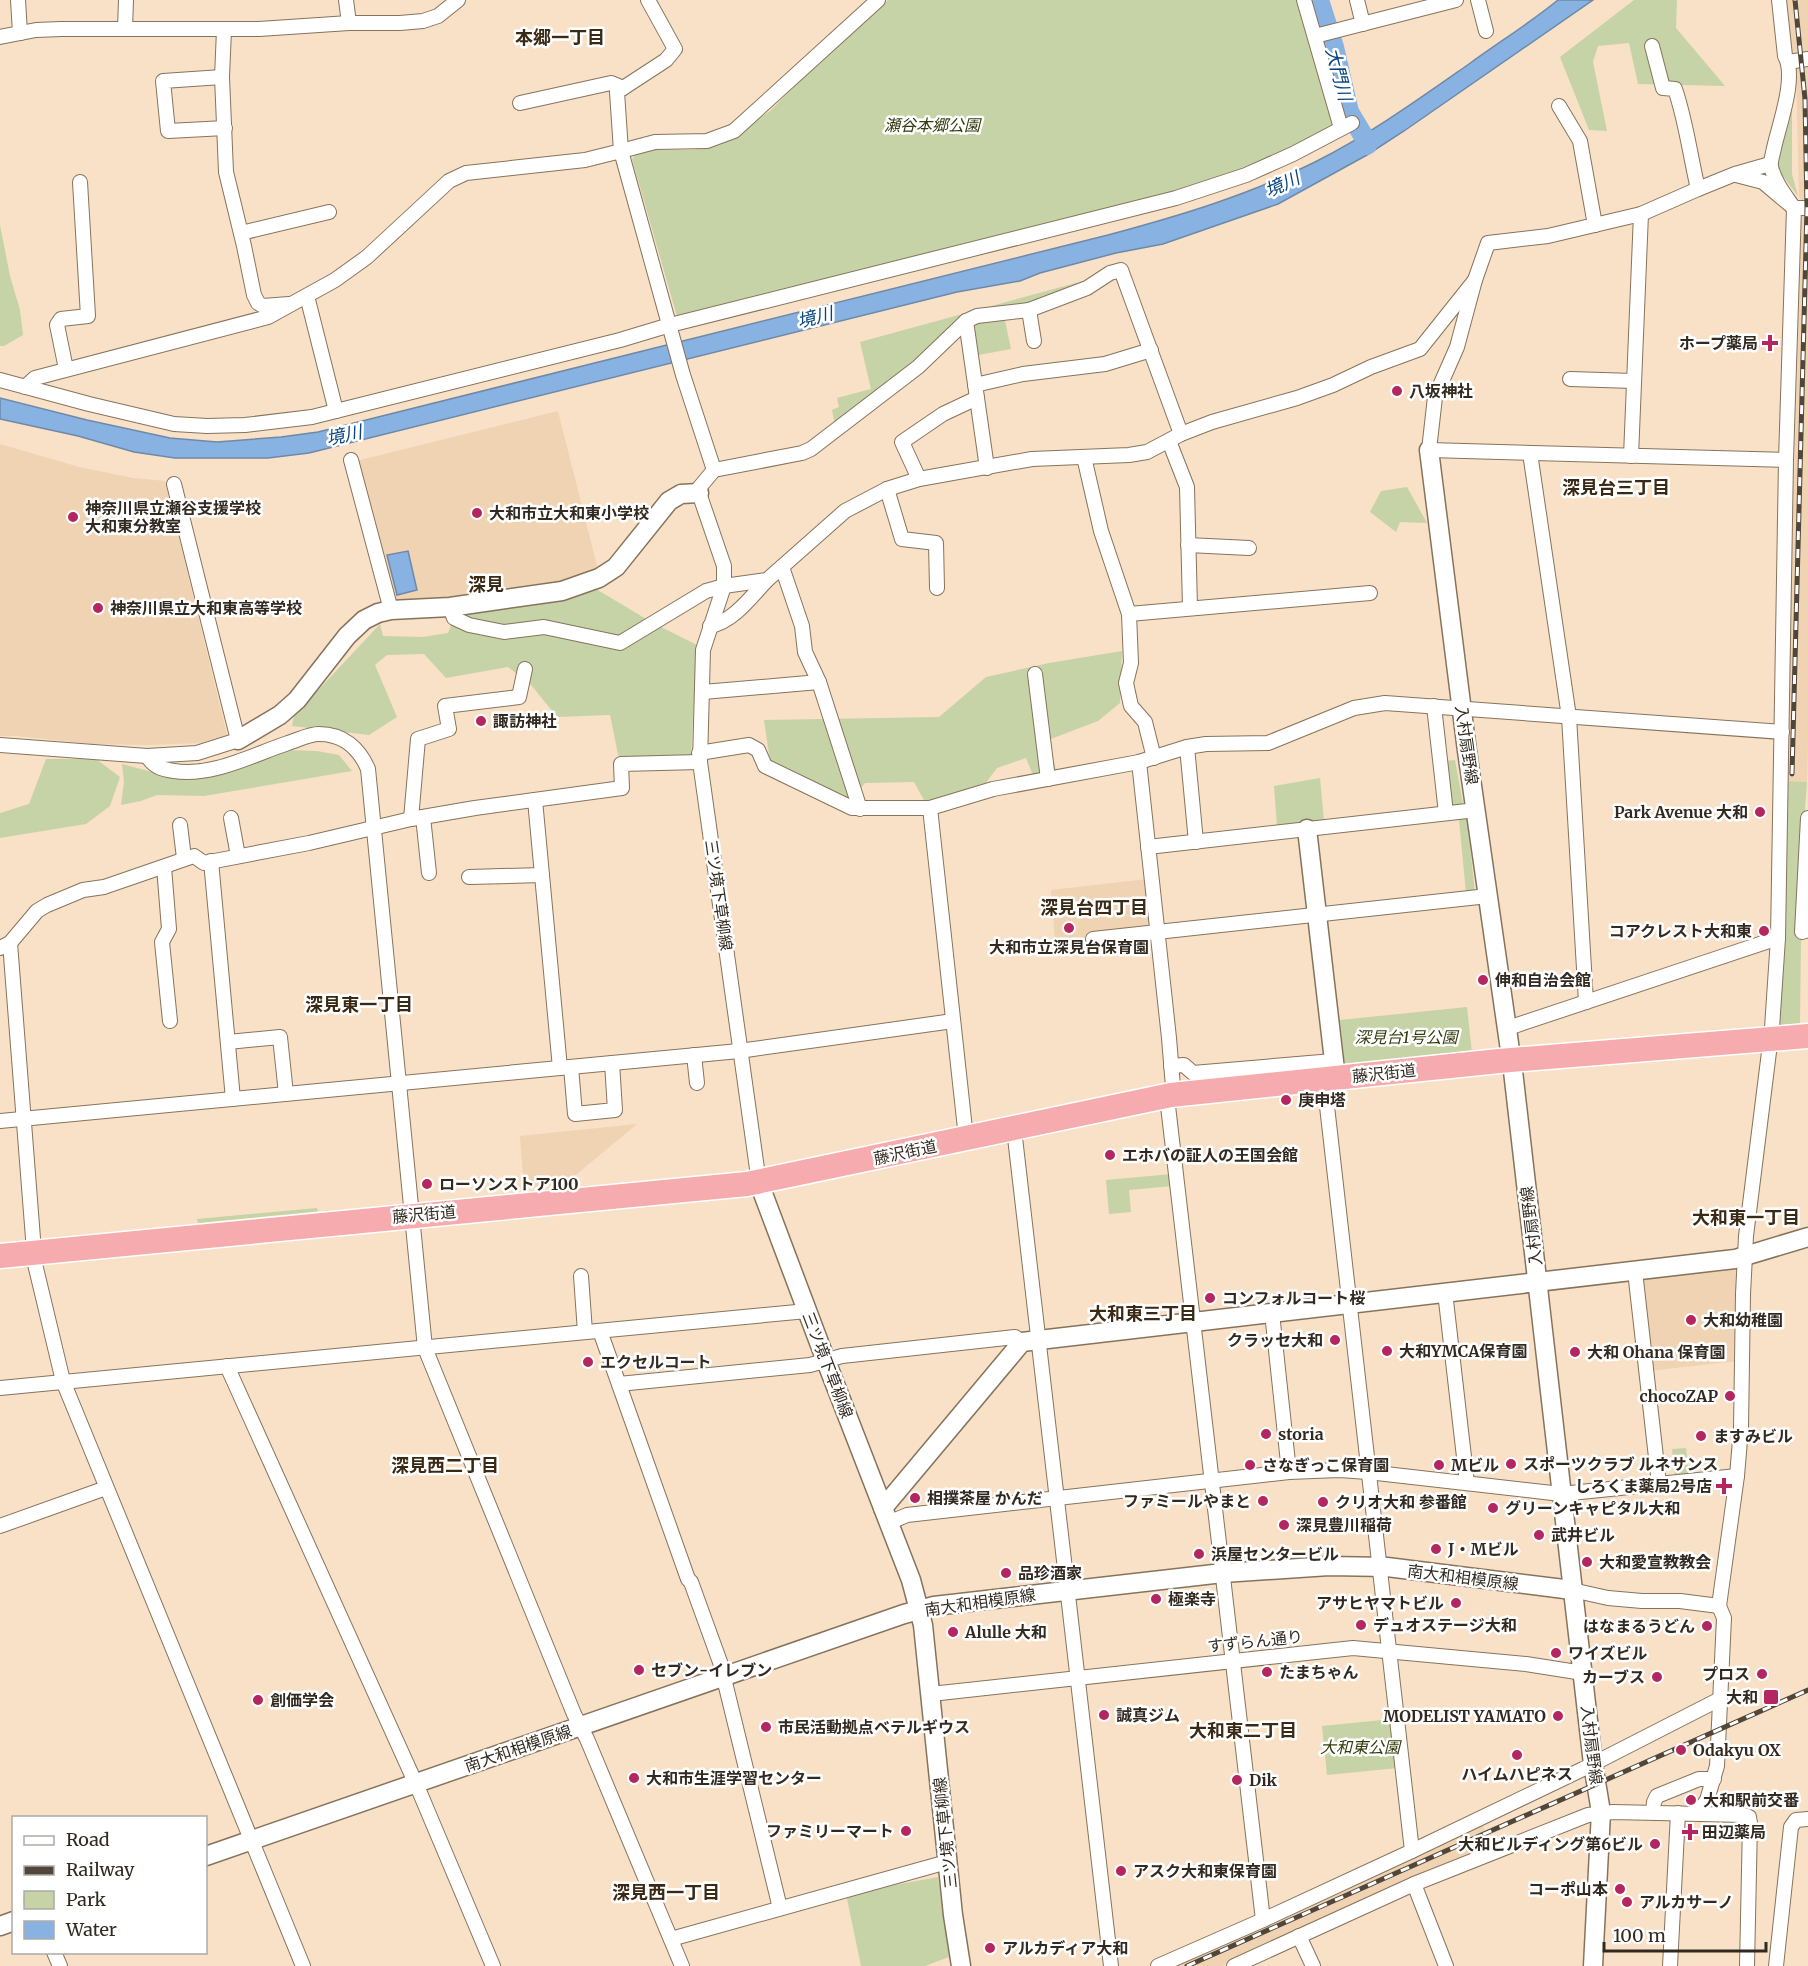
<svg xmlns="http://www.w3.org/2000/svg" width="1808" height="1966" viewBox="0 0 1808 1966" font-family="Merriweather,'Noto Sans JP',serif">
  <style>
    .built { fill: #efd3b3 }
    .green { fill: #c6d3a6 }
    .water { fill: #88b2e2; stroke: #6e89a8; stroke-width: 1.5 }
    .lines { fill: none; stroke-linecap: round; stroke-linejoin: round }
    .river { stroke: #88b2e2; stroke-width: 20 }
    .street-casing { stroke: #87735c; stroke-width: 16 }
    .secondary-casing { stroke: #87735c; stroke-width: 21 }
    .highway-casing { stroke: #fff; stroke-width: 27 }
    .street { stroke: #fff; stroke-width: 14 }
    .secondary { stroke: #fff; stroke-width: 18 }
    .highway { stroke: #f6abaf; stroke-width: 24 }
    .rail-casing { stroke: #51463a; stroke-width: 5 }
    .rail { stroke: #fff; stroke-width: 3; stroke-dasharray: 9; stroke-linecap: butt }
    .poi-dot { fill: #b3265f; stroke: #fff; stroke-width: 2 }
    .labels { text-anchor: middle; dominant-baseline: central; stroke-width: 5; stroke-linejoin: round; paint-order: stroke }
    .park-label { font-size: 16px; font-style: italic; fill: #323c0d; stroke: #fff }
    .poi-label { font-size: 16px; font-weight: bold; fill: #322a20; stroke: #fff; text-anchor: start }
    .street-label { font-size: 16px; fill: #322a20; stroke: #fff }
    .neighbourhood-label { font-size: 18px; font-weight: bold; fill: #3a2914; stroke: #fff }
    .water-label { font-size: 18px; font-style: italic; fill: #07447f; stroke: #fff }
  </style>
  <rect width="100%" height="100%" fill="#f8e1c7"/>
  <g class="built">
    <polygon points="1783,0 1808,0 1808,56 1793,58 1790,54"/>
    <polygon points="1808,66 1808,204 1804,204 1799,197 1796,68"/>
    <polygon points="1808,211 1808,743 1807,782 1786,781 1801,217 1804,212"/>
    <polygon points="558,411 597,566 595,570 565,582 423,603 395,602 356,461"/>
    <polygon points="0,444 79,467 133,478 165,481 227,735 200,743 149,745 92,744 17,736 0,736"/>
    <polygon points="1147,879 1151,923 1136,933 1055,942 1051,890"/>
    <polygon points="637,1124 566,1183 524,1188 520,1136"/>
    <polygon points="1736,1268 1738,1271 1738,1361 1649,1371 1638,1279"/>
    <polygon points="1482,1824 1493,1850 1222,1966 1175,1966"/>
  </g>
  <g class="green">
    <polygon points="888,0 1299,0 1336,125 1253,167 1182,189 678,320 632,159 638,152 648,150 693,150 720,145 770,111 847,34"/>
    <polygon points="1634,0 1677,0 1676,28 1725,86 1638,84 1629,43 1598,46 1593,62 1607,131 1589,130 1560,57"/>
    <polygon points="1792,105 1792,174 1798,196 1776,167"/>
    <polygon points="0,225 10,276 20,310 23,335 4,346 0,346"/>
    <polygon points="1094,278 1026,307 980,311 978,309 960,319 921,356 835,425 832,410 839,407 837,398 871,389 860,342"/>
    <polygon points="1004,316 1011,349 973,356 967,328 979,319"/>
    <polygon points="1407,487 1427,523 1400,522 1396,532 1370,512 1381,491"/>
    <polygon points="596,589 653,623 697,645 691,756 619,759 610,715 557,717 532,686 508,667 446,678 424,654 387,655 375,665 397,717 369,735 292,726 294,716 380,624 383,636 423,637 448,633 457,610"/>
    <polygon points="1122,651 1120,703 1098,721 1048,740 1056,770 1033,775 1026,758 997,768 982,788 925,802 914,782 865,783 850,801 770,761 764,720 939,717 986,677 1049,663"/>
    <polygon points="286,750 317,751 339,755 352,771 204,796 157,795 141,801 121,805 124,782 122,764 163,775 208,778"/>
    <polygon points="46,759 96,759 120,777 110,806 86,824 0,838 0,813 29,804"/>
    <polygon points="1455,760 1463,804 1450,806 1444,761"/>
    <polygon points="1320,778 1324,821 1277,826 1274,786"/>
    <polygon points="1786,781 1807,782 1801,863 1798,938 1801,938 1800,1024 1779,1025"/>
    <polygon points="1467,818 1475,893 1466,893 1459,820"/>
    <polygon points="1467,1007 1472,1053 1345,1066 1340,1020"/>
    <polygon points="1172,1174 1173,1186 1129,1190 1131,1212 1109,1214 1106,1180"/>
    <polygon points="317,1208 318,1211 312,1212 198,1223 197,1219"/>
    <polygon points="1686,1448 1689,1477 1675,1479 1672,1449"/>
    <polygon points="1392,1719 1398,1768 1327,1775 1322,1726"/>
    <polygon points="938,1877 949,1957 925,1966 861,1966 846,1894"/>
  </g>
  <g class="water">
    <path d="M1558,0h35l-189,131 -37,24 -89,49 -115,40 -47,9 -76,20 -20,8 -63,11 -648,161 -41,5h-93l-41,-6 -56,-16 -78,-17v-21l87,22 83,18 47,4 64,-5 37,-5 790,-197c71,-19 141,-40 207,-73 54,-27 104,-63 154,-98 30,-22 61,-41 89,-64z"/>
    <polygon points="408,551 417,590 397,595 387,555"/>
  </g>
  <g class="lines">
    <polyline class="river" points="1319,0 1334,47 1349,112 1364,137 1367,145"/>
    <defs>
      <g id="street">
        <polyline points="18,0 20,33"/>
        <polyline points="346,0 349,23"/>
        <polyline points="1304,0 1341,128"/>
        <polyline points="1357,0 1363,24"/>
        <polyline points="1478,0 1486,31"/>
        <polyline points="125,29 126,0"/>
        <polyline points="224,30 222,77 226,172 244,246 254,295 258,303 263,306 289,304"/>
        <polyline points="1315,36 1456,0"/>
        <polyline points="0,37 36,30 61,29 259,29 349,23 400,23 423,21 438,16 458,0"/>
        <path d="M1652,46l11,42 12,1c11,32 15,66 23,100"/>
        <polyline points="1788,62 1808,59"/>
        <polyline points="222,77 163,81 168,131 225,128"/>
        <polyline points="520,103 611,83 623,88"/>
        <polyline points="1559,106 1580,141 1595,225"/>
        <polyline points="1770,164 1735,174 1698,189 1641,214 1548,236 1488,243 1475,280 1457,347 1435,397 1429,450 1786,460"/>
        <polyline points="1736,175 1763,182 1794,208 1808,208"/>
        <polyline points="241,233 329,212"/>
        <polyline points="307,296 336,411"/>
        <polyline points="1029,310 1034,341"/>
        <polyline points="966,321 987,468"/>
        <polyline points="66,369 57,325 61,319 88,316 80,182"/>
        <polyline points="1570,379 1634,381"/>
        <polyline points="0,380 89,404 174,424 207,426 245,425 312,417 620,340 670,325 1176,198 1246,175 1293,154 1352,123"/>
        <polyline points="975,385 1023,374 1105,364 1151,350"/>
        <polyline points="25,387 35,378 268,317 335,280 367,257 449,181 466,173 585,160 621,151 617,92 666,60 675,49 648,0"/>
        <polyline points="1169,441 1187,487 1190,608"/>
        <polyline points="1530,453 1569,717 1586,1002"/>
        <polyline points="1631,456 1641,214"/>
        <polyline points="1084,457 1101,531 1129,614 1131,663 1126,683 1131,706 1145,722 1154,758"/>
        <polyline points="351,460 391,610"/>
        <polyline points="714,470 802,453 811,449 918,367 966,321 977,316 1029,310 1087,288 1110,273 1121,270 1181,434"/>
        <polyline points="919,479 902,442 943,414 977,398"/>
        <polyline points="887,489 902,539 936,543 937,588"/>
        <polyline points="1188,545 1249,548"/>
        <polyline points="450,607 454,618 469,625 504,632 544,627 620,643 706,591 724,586 767,580 845,511 887,489 919,479 1032,459 1129,455 1147,452 1181,434 1212,422 1297,398 1333,385 1371,367 1420,349 1475,280"/>
        <polyline points="1129,614 1370,593"/>
        <path d="M710,626c23,-4 41,-29 57,-46"/>
        <polyline points="1035,674 1048,779"/>
        <polyline points="819,682 860,809"/>
        <polyline points="703,692 819,682 805,652 802,626 782,567"/>
        <polyline points="1434,706 1446,813"/>
        <polyline points="0,745 147,756 197,753 238,740 174,484"/>
        <polyline points="1187,747 1196,842"/>
        <polyline points="699,753 749,745 758,750 765,766 852,808 930,808 993,789 1139,762 1187,747 1206,744 1268,743 1354,708 1385,703 1782,732"/>
        <path d="M147,756c7,11 14,13 27,15 38,6 78,-16 114,-28 10,-3 21,-9 31,-9 24,0 40,14 49,35l57,579 149,366 13,25 95,227"/>
        <polyline points="1139,762 1169,1038 1173,1087 1168,1106 1263,1920"/>
        <polyline points="535,800 560,1068"/>
        <polyline points="930,808 966,1138"/>
        <polyline points="423,817 429,873"/>
        <polyline points="231,818 238,856"/>
        <polyline points="1808,818 1802,932 1808,930"/>
        <polyline points="411,819 418,739 449,729 445,706 519,697 525,669"/>
        <polyline points="180,825 184,858"/>
        <polyline points="1148,847 1476,810"/>
        <polyline points="211,861 233,1099"/>
        <polyline points="164,867 169,929 162,942 170,1021"/>
        <polyline points="469,877 542,875"/>
        <polyline points="1093,939 1488,896"/>
        <polyline points="10,943 35,1264 63,1381 303,1966"/>
        <polyline points="0,948 10,943 37,911 47,905 83,890 104,887 194,856 204,863 309,843 411,819 475,808 622,788 621,764 700,762"/>
        <polyline points="1508,1028 1778,938"/>
        <polyline points="228,1042 280,1037 286,1094"/>
        <polyline points="694,1055 697,1083"/>
        <polyline points="1171,1066 1184,1065 1193,1073 1333,1061"/>
        <polyline points="571,1067 575,1114 615,1110 612,1063"/>
        <polyline points="1324,1080 1412,1851"/>
        <polyline points="0,1121 739,1051 953,1021"/>
        <polyline points="1014,1129 1111,1966"/>
        <polyline points="759,1183 700,762 703,650 724,586 724,566 699,493 699,488 714,470 683,375 621,151 655,142 707,141 734,131 878,0"/>
        <polyline points="1635,1271 1659,1484"/>
        <polyline points="581,1276 585,1332"/>
        <polyline points="1445,1292 1467,1483"/>
        <polyline points="1272,1313 1289,1472"/>
        <polyline points="600,1331 688,1579 691,1582 720,1662 780,1908"/>
        <polyline points="227,1366 420,1793 493,1966"/>
        <polyline points="619,1384 810,1365 842,1356 1015,1337 1022,1342"/>
        <polyline points="0,1388 807,1311"/>
        <polyline points="888,1523 907,1515 1289,1472 1339,1470 1368,1472 1561,1494 1737,1476"/>
        <polyline points="0,1526 106,1488"/>
        <polyline points="1572,1590 1608,1598 1642,1601 1680,1601 1719,1606"/>
        <path d="M1719,1606l18,-130 4,-48 2,-134 3,-58 26,-208 6,-90 8,-478 8,-252c-9,-13 -19,-25 -23,-41 -1,-6 2,-13 3,-19 5,-23 23,-71 11,-92l-6,-56"/>
        <polyline points="931,1694 1353,1648 1526,1664 1583,1673"/>
        <polyline points="1653,1812 1654,1802 1657,1796 1699,1779 1714,1779"/>
        <polyline points="1694,1813 1699,1811 1707,1800 1717,1766 1724,1618 1719,1606"/>
        <polyline points="1414,1884 1446,1966"/>
        <polyline points="1299,1936 1313,1966"/>
        <polyline points="671,1939 947,1862"/>
        <polyline points="54,1952 60,1966"/>
        <polyline points="1158,1966 1263,1920 1412,1851 1583,1769 1720,1699"/>
        <polyline points="1234,1966 1414,1884 1588,1815 1613,1812 1744,1815 1749,1817 1750,1823 1747,1966"/>
        <polyline points="1670,1966 1678,1813"/>
        <polyline points="1776,1966 1791,1827 1796,1820 1808,1819"/>
      </g>
      <g id="secondary">
        <polyline points="1429,450 1467,751 1513,1071 1593,1764 1601,1812 1593,1966"/>
        <polyline points="238,740 280,715 297,700 347,636 364,620 378,613 391,610 450,607 562,591 599,578 616,567 669,501 681,494 699,493"/>
        <polyline points="1307,829 1336,1078"/>
        <polyline points="759,1183 826,1361 911,1580 923,1625 953,1915 961,1966"/>
        <polyline points="883,1508 1022,1342 1735,1259 1808,1237"/>
        <polyline points="206,1856 904,1614 934,1606 1223,1573 1329,1566 1387,1567 1572,1590"/>
        <polyline points="0,1926 14,1921"/>
      </g>
      <polyline id="highway" points="0,1256 747,1184 1171,1095 1499,1061 1808,1036"/>
    </defs>
    <use href="#street" class="street-casing"/>
    <use href="#secondary" class="secondary-casing"/>
    <use href="#highway" class="highway-casing"/>
    <use href="#street" class="street"/>
    <use href="#secondary" class="secondary"/>
    <use href="#highway" class="highway"/>
    <defs>
      <g id="rail">
        <polyline points="1792,774 1807,208 1805,99 1795,0"/>
        <polyline points="1187,1966 1808,1690"/>
      </g>
    </defs>
    <use href="#rail" class="rail-casing"/>
    <use href="#rail" class="rail"/>
  </g>
  <g class="poi-dot">
    <path d="M1767 334h6v6h6v6h-6v6h-6v-6h-6v-6h6z"/>
    <circle cx="1397" cy="391" r="6"/>
    <circle cx="477" cy="513" r="6"/>
    <circle cx="73" cy="517" r="6"/>
    <circle cx="98" cy="608" r="6"/>
    <circle cx="481" cy="721" r="6"/>
    <circle cx="1760" cy="812" r="6"/>
    <circle cx="1069" cy="928" r="6"/>
    <circle cx="1764" cy="931" r="6"/>
    <circle cx="1483" cy="980" r="6"/>
    <circle cx="1286" cy="1100" r="6"/>
    <circle cx="1110" cy="1155" r="6"/>
    <circle cx="427" cy="1184" r="6"/>
    <circle cx="1210" cy="1298" r="6"/>
    <circle cx="1691" cy="1320" r="6"/>
    <circle cx="1335" cy="1340" r="6"/>
    <circle cx="1387" cy="1351" r="6"/>
    <circle cx="1575" cy="1352" r="6"/>
    <circle cx="588" cy="1362" r="6"/>
    <circle cx="1730" cy="1396" r="6"/>
    <circle cx="1266" cy="1434" r="6"/>
    <circle cx="1701" cy="1436" r="6"/>
    <circle cx="1511" cy="1464" r="6"/>
    <circle cx="1250" cy="1465" r="6"/>
    <circle cx="1439" cy="1465" r="6"/>
    <path d="M1721 1477h6v6h6v6h-6v6h-6v-6h-6v-6h6z"/>
    <circle cx="915" cy="1498" r="6"/>
    <circle cx="1263" cy="1501" r="6"/>
    <circle cx="1323" cy="1502" r="6"/>
    <circle cx="1493" cy="1508" r="6"/>
    <circle cx="1284" cy="1525" r="6"/>
    <circle cx="1539" cy="1535" r="6"/>
    <circle cx="1436" cy="1549" r="6"/>
    <circle cx="1199" cy="1554" r="6"/>
    <circle cx="1587" cy="1562" r="6"/>
    <circle cx="1006" cy="1573" r="6"/>
    <circle cx="1156" cy="1599" r="6"/>
    <circle cx="1456" cy="1603" r="6"/>
    <circle cx="1361" cy="1625" r="6"/>
    <circle cx="1707" cy="1626" r="6"/>
    <circle cx="953" cy="1632" r="6"/>
    <circle cx="1556" cy="1653" r="6"/>
    <circle cx="639" cy="1670" r="6"/>
    <circle cx="1267" cy="1672" r="6"/>
    <circle cx="1762" cy="1674" r="6"/>
    <circle cx="1657" cy="1677" r="6"/>
    <rect x="1763" y="1689" width="16" height="16" rx="3"/>
    <circle cx="258" cy="1700" r="6"/>
    <circle cx="1104" cy="1715" r="6"/>
    <circle cx="1558" cy="1716" r="6"/>
    <circle cx="766" cy="1727" r="6"/>
    <circle cx="1681" cy="1750" r="6"/>
    <circle cx="1517" cy="1755" r="6"/>
    <circle cx="634" cy="1778" r="6"/>
    <circle cx="1237" cy="1780" r="6"/>
    <circle cx="1691" cy="1800" r="6"/>
    <circle cx="906" cy="1831" r="6"/>
    <path d="M1687 1823h6v6h6v6h-6v6h-6v-6h-6v-6h6z"/>
    <circle cx="1655" cy="1844" r="6"/>
    <circle cx="1121" cy="1871" r="6"/>
    <circle cx="1620" cy="1889" r="6"/>
    <circle cx="1627" cy="1902" r="6"/>
    <circle cx="990" cy="1948" r="6"/>
  </g>
  <g class="labels">
    <g class="park-label">
      <text x="932" y="125">瀬谷本郷公園</text>
      <text x="1406" y="1037">深見台1号公園</text>
      <text x="1360" y="1747">大和東公園</text>
    </g>
    <g class="poi-label">
      <text x="1758" y="343" text-anchor="end">ホープ薬局</text>
      <text x="1409" y="391">八坂神社</text>
      <text x="85" y="508">神奈川県立瀬谷支援学校<tspan x="85" dy="18">大和東分教室</tspan></text>
      <text x="489" y="513">大和市立大和東小学校</text>
      <text x="110" y="608">神奈川県立大和東高等学校</text>
      <text x="493" y="721">諏訪神社</text>
      <text x="1748" y="812" text-anchor="end">Park Avenue 大和</text>
      <text x="1752" y="931" text-anchor="end">コアクレスト大和東</text>
      <text x="1069" y="947" text-anchor="middle">大和市立深見台保育園</text>
      <text x="1495" y="980">伸和自治会館</text>
      <text x="1298" y="1100">庚申塔</text>
      <text x="1122" y="1155">エホバの証人の王国会館</text>
      <text x="439" y="1184">ローソンストア100</text>
      <text x="1222" y="1298">コンフォルコート桜</text>
      <text x="1703" y="1320">大和幼稚園</text>
      <text x="1323" y="1340" text-anchor="end">クラッセ大和</text>
      <text x="1399" y="1351">大和YMCA保育園</text>
      <text x="1587" y="1352">大和 Ohana 保育園</text>
      <text x="600" y="1362">エクセルコート</text>
      <text x="1718" y="1396" text-anchor="end">chocoZAP</text>
      <text x="1278" y="1434">storia</text>
      <text x="1713" y="1436">ますみビル</text>
      <text x="1523" y="1464">スポーツクラブ ルネサンス</text>
      <text x="1262" y="1465">さなぎっこ保育園</text>
      <text x="1451" y="1465">Mビル</text>
      <text x="1712" y="1486" text-anchor="end">しろくま薬局2号店</text>
      <text x="927" y="1498">相撲茶屋 かんだ</text>
      <text x="1251" y="1501" text-anchor="end">ファミールやまと</text>
      <text x="1335" y="1502">クリオ大和 参番館</text>
      <text x="1505" y="1508">グリーンキャピタル大和</text>
      <text x="1296" y="1525">深見豊川稲荷</text>
      <text x="1551" y="1535">武井ビル</text>
      <text x="1448" y="1549">J・Mビル</text>
      <text x="1211" y="1554">浜屋センタービル</text>
      <text x="1599" y="1562">大和愛宣教教会</text>
      <text x="1018" y="1573">品珍酒家</text>
      <text x="1168" y="1599">極楽寺</text>
      <text x="1444" y="1603" text-anchor="end">アサヒヤマトビル</text>
      <text x="1373" y="1625">デュオステージ大和</text>
      <text x="1695" y="1626" text-anchor="end">はなまるうどん</text>
      <text x="965" y="1632">Alulle 大和</text>
      <text x="1568" y="1653">ワイズビル</text>
      <text x="651" y="1670">セブン-イレブン</text>
      <text x="1279" y="1672">たまちゃん</text>
      <text x="1750" y="1674" text-anchor="end">プロス</text>
      <text x="1645" y="1677" text-anchor="end">カーブス</text>
      <text x="1758" y="1697" text-anchor="end">大和</text>
      <text x="270" y="1700">創価学会</text>
      <text x="1116" y="1715">誠真ジム</text>
      <text x="1546" y="1716" text-anchor="end">MODELIST YAMATO</text>
      <text x="778" y="1727">市民活動拠点ベテルギウス</text>
      <text x="1693" y="1750">Odakyu OX</text>
      <text x="1517" y="1774" text-anchor="middle">ハイムハピネス</text>
      <text x="646" y="1778">大和市生涯学習センター</text>
      <text x="1249" y="1780">Dik</text>
      <text x="1703" y="1800">大和駅前交番</text>
      <text x="894" y="1831" text-anchor="end">ファミリーマート</text>
      <text x="1702" y="1832">田辺薬局</text>
      <text x="1643" y="1844" text-anchor="end">大和ビルディング第6ビル</text>
      <text x="1133" y="1871">アスク大和東保育園</text>
      <text x="1608" y="1889" text-anchor="end">コーポ山本</text>
      <text x="1639" y="1902">アルカサーノ</text>
      <text x="1002" y="1948">アルカディア大和</text>
    </g>
    <g class="street-label">
      <text transform="translate(1467 745) rotate(82)">入村扇野線</text>
      <text transform="translate(719 895) rotate(82)">三ツ境下草柳線</text>
      <text transform="translate(1384 1073) rotate(-6)">藤沢街道</text>
      <text transform="translate(905 1152) rotate(-12)">藤沢街道</text>
      <text transform="translate(424 1214) rotate(-5)">藤沢街道</text>
      <text transform="translate(1531 1226) rotate(-97)">入村扇野線</text>
      <text transform="translate(828 1365) rotate(69)">三ツ境下草柳線</text>
      <text transform="translate(1463 1577) rotate(7)">南大和相模原線</text>
      <text transform="translate(980 1602) rotate(-8)">南大和相模原線</text>
      <text transform="translate(1255 1641) rotate(-6)">すずらん通り</text>
      <text transform="translate(1592 1745) rotate(83)">入村扇野線</text>
      <text transform="translate(518 1748) rotate(-19)">南大和相模原線</text>
      <text transform="translate(945 1833) rotate(-96)">三ツ境下草柳線</text>
    </g>
    <g class="neighbourhood-label">
      <text x="560" y="37">本郷一丁目</text>
      <text x="1616" y="487">深見台三丁目</text>
      <text x="486" y="584">深見</text>
      <text x="1094" y="907">深見台四丁目</text>
      <text x="359" y="1004">深見東一丁目</text>
      <text x="1746" y="1217">大和東一丁目</text>
      <text x="1143" y="1313">大和東三丁目</text>
      <text x="445" y="1465">深見西二丁目</text>
      <text x="1243" y="1730">大和東二丁目</text>
      <text x="666" y="1892">深見西一丁目</text>
    </g>
    <g class="water-label">
      <text transform="translate(1339 74) rotate(75)">大門川</text>
      <text transform="translate(1282 184) rotate(-25)">境川</text>
      <text transform="translate(815 317) rotate(-14)">境川</text>
      <text transform="translate(344 435) rotate(-12)">境川</text>
    </g>
  </g>
  <rect x="12" y="1816" width="195" height="138" fill="#ffffff" stroke="#adaaa6" stroke-width="1.5"/>
  <rect x="24" y="1836" width="30" height="9" fill="#ffffff" stroke="#adaaa6" stroke-width="1.5"/>
  <text x="66" y="1846" font-size="18" fill="#322a20">Road</text>
  <rect x="24" y="1866" width="30" height="9" fill="#51463a" stroke="#adaaa6" stroke-width="1.5"/>
  <text x="66" y="1876" font-size="18" fill="#322a20">Railway</text>
  <rect x="24" y="1891" width="30" height="18" fill="#c6d3a6" stroke="#adaaa6" stroke-width="1.5"/>
  <text x="66" y="1906" font-size="18" fill="#322a20">Park</text>
  <rect x="24" y="1921" width="30" height="18" fill="#88b2e2" stroke="#adaaa6" stroke-width="1.5"/>
  <text x="66" y="1936" font-size="18" fill="#322a20">Water</text>
  <path d="M1604 1942v9h162v-9" fill="none" stroke="#322a20" stroke-width="3"/>
  <text x="1613" y="1942" font-size="18" fill="#322a20" stroke="#ffffff" stroke-width="4.5" paint-order="stroke">100 m</text>
</svg>
